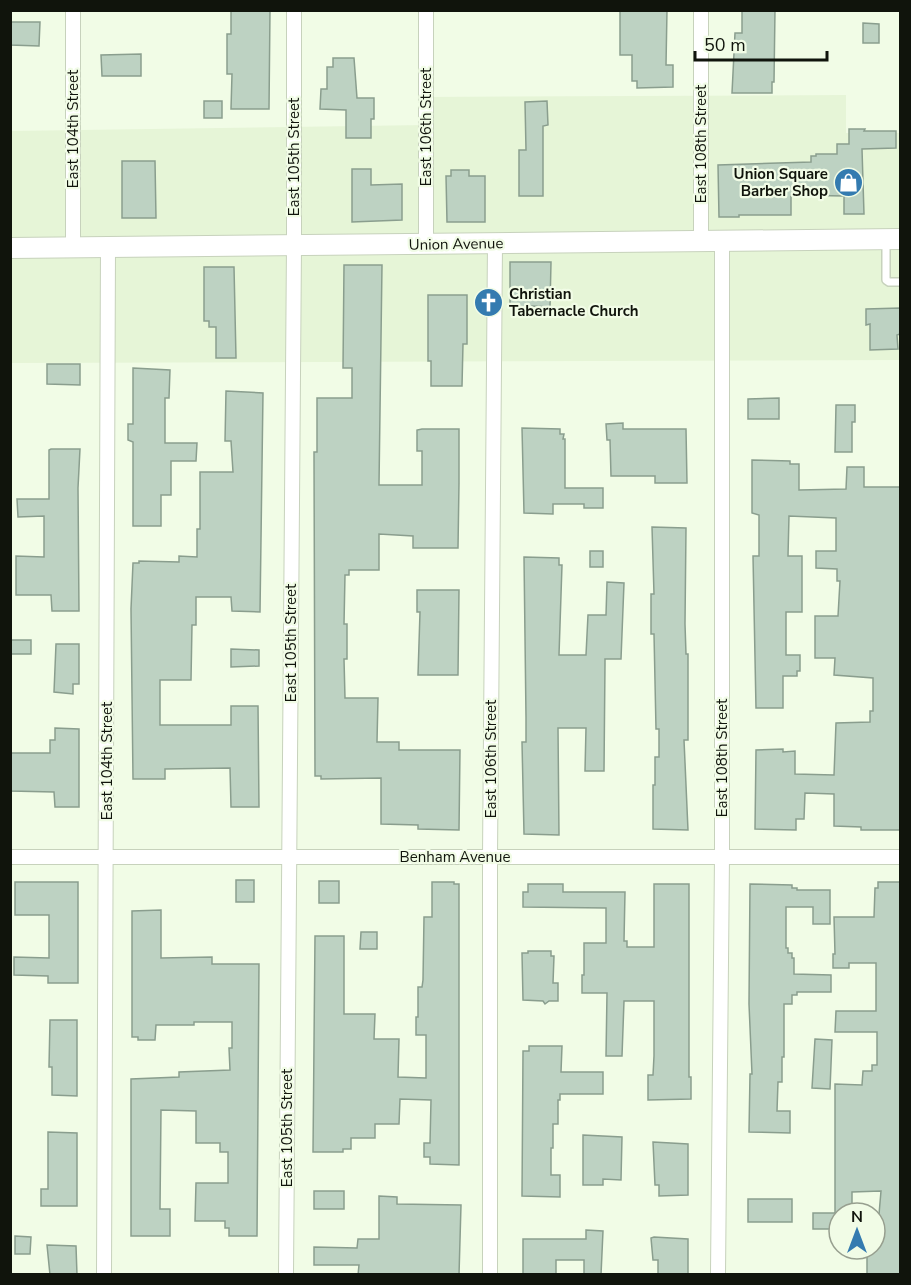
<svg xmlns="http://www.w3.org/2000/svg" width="911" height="1285" viewBox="0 0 911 1285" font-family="'Nunito Sans',sans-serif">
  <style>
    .built { fill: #e6f5d7 }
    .building { fill: #bdd2c2; stroke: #8a9e8e; stroke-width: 1.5 }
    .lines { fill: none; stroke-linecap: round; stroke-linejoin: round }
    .lane-casing { stroke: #c7d2bc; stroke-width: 10 }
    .street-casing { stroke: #c7d2bc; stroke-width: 16 }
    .secondary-casing { stroke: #c7d2bc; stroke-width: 22 }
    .lane { stroke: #fff; stroke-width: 7 }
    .street { stroke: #fff; stroke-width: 14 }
    .secondary { stroke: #fff; stroke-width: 20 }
    .labels { text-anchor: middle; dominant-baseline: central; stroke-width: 4.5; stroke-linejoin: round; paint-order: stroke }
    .street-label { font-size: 15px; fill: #10140c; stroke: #f1fce6 }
    .poi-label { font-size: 15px; font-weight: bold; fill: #10140c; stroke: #f1fce6; text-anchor: end }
  </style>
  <rect width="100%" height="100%" fill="#f1fce6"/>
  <polygon class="built" points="846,95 846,133 900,133 900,360 11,363 10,131 426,125 426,97"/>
  <g class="building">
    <polygon points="231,10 270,10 269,109 231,109 232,74 227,74 227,34 231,34"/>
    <polygon points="620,10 667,10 666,65 673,65 673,87 637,88 637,81 632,81 632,55 620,55"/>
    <polygon points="775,10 774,82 772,82 772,93 732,93 735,33 742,33 742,11"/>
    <polygon points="10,22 40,22 39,46 10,45"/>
    <polygon points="863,23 879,24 879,43 863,43"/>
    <polygon points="141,54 141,76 102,76 101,55"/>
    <polygon points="333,58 354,58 357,98 374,98 374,119 371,119 371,138 346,138 346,110 320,109 321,89 327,89 327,67 333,67"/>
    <rect x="204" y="101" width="18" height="17"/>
    <polygon points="547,101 548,125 543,126 543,196 519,196 519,150 526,150 525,102"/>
    <polygon points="849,129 865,129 864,131 896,131 896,148 862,149 864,214 844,214 844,196 791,195 791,215 739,215 739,217 719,217 718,165 811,162 811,156 816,156 816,154 837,154 837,144 849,144"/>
    <polygon points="122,161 155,161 156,218 122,218"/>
    <polygon points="352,169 371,169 371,185 402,184 402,220 352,222"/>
    <polygon points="451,170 469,170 469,176 485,176 485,222 447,222 446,176 451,176"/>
    <polygon points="510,262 551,262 550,307 532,306 532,311 514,311 514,305 510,305"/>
    <polygon points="344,265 382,265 379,485 422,485 422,451 417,451 417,430 422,429 459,429 459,483 458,548 413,548 413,536 379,534 379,570 349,570 349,575 345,575 344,624 347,624 347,659 344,659 345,698 378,698 377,742 399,742 399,750 460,750 459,830 418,829 418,825 381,824 381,778 321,779 321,776 315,776 314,452 317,452 317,398 352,398 352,368 343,368"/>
    <polygon points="204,267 234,267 236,358 216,358 216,327 209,327 209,321 204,321"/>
    <polygon points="428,295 467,295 467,344 463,344 462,386 431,386 431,361 428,361"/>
    <polygon points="900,308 900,334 897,335 898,349 870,350 870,324 866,325 866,309"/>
    <polygon points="47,364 80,364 80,385 47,384"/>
    <polygon points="133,368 170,370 169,398 165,398 165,443 197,443 196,461 171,461 171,495 161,495 161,526 133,526 133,442 128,440 128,424 133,424"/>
    <polygon points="226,391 263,393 260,612 232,611 231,597 196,597 196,625 192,625 191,680 160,680 160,725 231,725 231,706 258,706 259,807 231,807 230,768 165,769 165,779 133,779 131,609 133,563 139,563 139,561 179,562 179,556 197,557 197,529 200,529 200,472 233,472 231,441 225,441"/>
    <polygon points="779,398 779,419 748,419 748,399"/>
    <polygon points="836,405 855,405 855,422 852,422 852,452 835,452"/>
    <polygon points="623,423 623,429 686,429 687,483 655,483 655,476 611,476 610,440 607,440 606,424"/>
    <polygon points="522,428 560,429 560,434 564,434 563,439 565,439 565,488 603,488 603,508 584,508 584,504 553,504 553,514 524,513"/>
    <polygon points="51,449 80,449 78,488 79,611 52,611 51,595 16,595 16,556 44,557 44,516 18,517 17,499 49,499 49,450"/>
    <polygon points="752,460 790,461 790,464 799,464 799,490 846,489 847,467 864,467 864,487 900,487 900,830 861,830 861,827 834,826 834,794 805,793 804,819 796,819 796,830 755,829 756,750 783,749 783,752 795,751 795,774 834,775 836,723 870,722 870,711 873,711 873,678 834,675 835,658 815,658 815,616 838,616 840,581 837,581 837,569 816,568 816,551 836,551 836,518 789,516 788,556 802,556 802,612 786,612 786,655 800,655 800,671 797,671 797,676 783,676 783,708 756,708 753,556 759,556 759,515 752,513"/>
    <polygon points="652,527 686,528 685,624 686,654 688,654 688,740 684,740 688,830 653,829 653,785 655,785 655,757 659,757 659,729 656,729 654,634 651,634 651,594 654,594"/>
    <rect x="590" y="551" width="13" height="16"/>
    <polygon points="524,557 559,558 559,565 562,565 559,655 586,655 588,615 606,615 607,582 624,583 621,659 605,659 605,663 604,771 585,771 586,728 558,728 559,835 524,834 522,742 526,742 526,717"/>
    <polygon points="417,590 459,590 458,675 418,675 420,612 417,612"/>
    <rect x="10" y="640" width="21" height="14"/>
    <polygon points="56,644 79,644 79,684 73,684 73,694 54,692"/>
    <polygon points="231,649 259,650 259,666 231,667"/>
    <polygon points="55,728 79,729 79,807 55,807 54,792 10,791 10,753 50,753 50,740 55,740"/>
    <rect x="236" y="880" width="18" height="22"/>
    <rect x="319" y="881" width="20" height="22"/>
    <polygon points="15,882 78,882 78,983 48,983 48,976 14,975 14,957 49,958 49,915 15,915"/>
    <polygon points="432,882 454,882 454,884 459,884 459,1165 430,1164 430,1157 424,1157 424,1143 430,1143 431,1100 400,1099 399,1124 375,1124 375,1138 351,1138 351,1149 343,1149 343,1152 313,1152 315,936 344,936 344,1014 375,1014 374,1039 399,1039 398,1077 426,1078 426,1035 416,1035 416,1017 418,1017 418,987 422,987 423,980 424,917 432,917"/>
    <polygon points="878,882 900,882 900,1275 867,1275 867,1249 875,1249 875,1226 878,1226 881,1191 852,1192 852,1213 836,1213 839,1213 839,1229 813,1229 813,1213 835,1213 835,1084 862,1085 863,1071 872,1071 872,1065 877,1065 877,1032 835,1032 836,1011 876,1011 876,963 849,963 849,968 833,968 833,954 835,954 834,917 874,917 875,888 878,888"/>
    <polygon points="528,884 563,884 563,892 625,892 624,941 627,941 627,947 654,947 654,884 689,884 689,1077 691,1077 691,1099 648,1100 648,1075 653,1075 654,1056 654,1001 624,1001 622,1056 606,1056 607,993 582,993 582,975 584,975 584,943 606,943 606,908 523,907 523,892 528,892"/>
    <polygon points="750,884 792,885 792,888 797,888 797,890 830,890 830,924 813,924 813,907 786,907 786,948 788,948 788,953 792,953 792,958 794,958 794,974 831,975 831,992 797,992 797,995 792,995 792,1004 784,1004 784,1057 782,1057 782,1082 778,1082 777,1111 790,1111 790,1133 749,1132 750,1074 752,1074 749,1004"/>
    <polygon points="161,910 161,958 212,957 212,964 259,964 257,1236 229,1236 229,1228 225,1228 225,1221 195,1221 196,1183 228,1183 228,1152 220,1152 220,1143 196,1143 196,1111 161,1110 160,1209 170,1209 170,1236 131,1236 131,1079 179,1077 179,1072 230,1070 229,1048 232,1048 232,1022 194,1022 194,1025 156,1025 155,1040 138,1040 138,1037 132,1037 132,911"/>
    <polygon points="361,932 377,932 377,949 360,949"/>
    <polygon points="528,951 551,951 551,956 554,956 553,983 558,983 558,1001 549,1001 545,1004 543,1001 523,1000 522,953 528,953"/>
    <polygon points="50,1020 77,1020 77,1096 52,1095 52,1067 49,1067"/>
    <polygon points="815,1039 832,1040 830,1089 812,1088"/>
    <polygon points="529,1046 562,1046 561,1072 603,1072 603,1094 560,1094 560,1100 558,1100 558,1124 553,1124 553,1148 551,1148 551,1175 560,1175 560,1197 522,1196 523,1051 529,1051"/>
    <polygon points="48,1132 77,1133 77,1206 41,1206 41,1189 48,1189"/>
    <polygon points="583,1135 622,1137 621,1180 603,1179 603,1185 583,1185"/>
    <polygon points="653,1142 688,1144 688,1195 659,1196 659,1185 655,1185"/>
    <rect x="314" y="1191" width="30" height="18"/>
    <polygon points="379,1196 397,1197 397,1204 461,1205 459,1275 358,1275 359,1265 314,1265 314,1247 357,1248 358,1239 379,1239"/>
    <rect x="748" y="1199" width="44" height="23"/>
    <polygon points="586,1230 603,1231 601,1275 584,1275 584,1260 556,1260 556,1275 523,1275 523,1239 586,1239"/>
    <polygon points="15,1236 31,1237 30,1254 15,1254"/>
    <polygon points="654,1237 688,1239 688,1275 658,1275 658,1260 653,1260 651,1238"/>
    <polygon points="47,1245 76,1246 77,1275 50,1275"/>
  </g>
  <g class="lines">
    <defs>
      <polyline id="lane" points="886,242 886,280 889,282 900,282"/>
      <g id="street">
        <polyline points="73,10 73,248"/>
        <polyline points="426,10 426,244"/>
        <polyline points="701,10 701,241"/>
        <polyline points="10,857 900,857"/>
        <polyline points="104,1274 108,247"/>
        <polyline points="286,1274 294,245 294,10"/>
        <polyline points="490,1274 490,857 495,243"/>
        <polyline points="718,1274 722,857 722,241"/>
      </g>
      <polyline id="secondary" points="10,248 900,239"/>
    </defs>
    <use href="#lane" class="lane-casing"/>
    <use href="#street" class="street-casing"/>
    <use href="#secondary" class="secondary-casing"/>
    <use href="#lane" class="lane"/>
    <use href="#street" class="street"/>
    <use href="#secondary" class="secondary"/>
  </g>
  <defs>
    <symbol id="shop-disc" viewBox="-11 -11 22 22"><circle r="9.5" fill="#347bb0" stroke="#f1fce6"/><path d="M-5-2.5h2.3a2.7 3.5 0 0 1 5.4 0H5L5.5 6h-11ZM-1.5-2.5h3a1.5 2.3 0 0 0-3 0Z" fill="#fff"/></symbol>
    <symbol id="church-disc" viewBox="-11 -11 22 22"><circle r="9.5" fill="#347bb0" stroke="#f1fce6"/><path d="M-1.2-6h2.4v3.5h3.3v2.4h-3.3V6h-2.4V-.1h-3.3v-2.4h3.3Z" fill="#fff"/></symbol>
  </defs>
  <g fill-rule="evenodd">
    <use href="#shop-disc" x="832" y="166" width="33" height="33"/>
    <use href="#church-disc" x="472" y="286" width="33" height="33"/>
  </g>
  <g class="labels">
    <g class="street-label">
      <text transform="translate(426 127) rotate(-90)">East 106th Street</text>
      <text transform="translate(73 129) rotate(-90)">East 104th Street</text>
      <text transform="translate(701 144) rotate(-90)">East 108th Street</text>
      <text transform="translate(294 157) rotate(-90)">East 105th Street</text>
      <text transform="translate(456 244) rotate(-1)">Union Avenue</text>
      <text transform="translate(291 643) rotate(-90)">East 105th Street</text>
      <text transform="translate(722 758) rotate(-90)">East 108th Street</text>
      <text transform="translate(491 759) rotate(-90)">East 106th Street</text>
      <text transform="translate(107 761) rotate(-90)">East 104th Street</text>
      <text x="455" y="857">Benham Avenue</text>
      <text transform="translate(287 1128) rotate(-90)">East 105th Street</text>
    </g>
    <g class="poi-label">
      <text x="828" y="174">Union Square<tspan x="828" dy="17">Barber Shop</tspan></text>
      <text x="509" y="294" text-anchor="start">Christian<tspan x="509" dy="17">Tabernacle Church</tspan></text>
    </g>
  </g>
  <rect width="911" height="1285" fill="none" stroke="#10140c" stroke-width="24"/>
  <g transform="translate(857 1231)"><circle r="28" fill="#f1fce6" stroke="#979f8f" stroke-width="1.5"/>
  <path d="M0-4.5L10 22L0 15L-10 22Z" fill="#347bb0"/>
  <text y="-9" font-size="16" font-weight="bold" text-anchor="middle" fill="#10140c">N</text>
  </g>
  <path d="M695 51v9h132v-9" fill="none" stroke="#10140c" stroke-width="3"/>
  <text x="704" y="51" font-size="18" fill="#10140c" stroke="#f1fce6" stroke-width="4.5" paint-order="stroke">50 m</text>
</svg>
